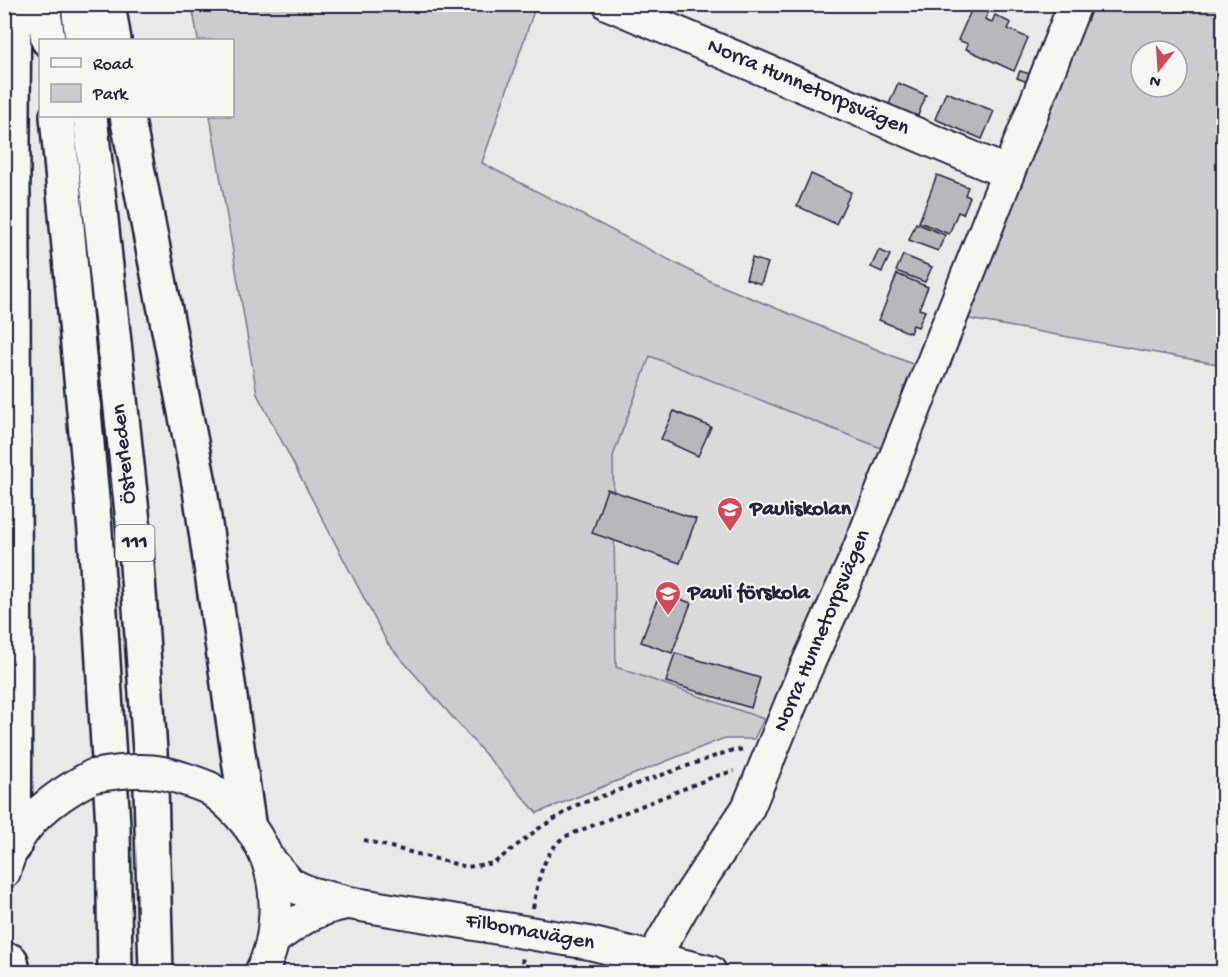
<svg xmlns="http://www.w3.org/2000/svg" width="1228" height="977" viewBox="0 0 1228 977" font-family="'Gochi Hand',sans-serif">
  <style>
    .built { fill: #dadada }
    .green { fill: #ccccce; stroke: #777784; stroke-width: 1.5; fill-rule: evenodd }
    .building { fill: #b8b8bc; stroke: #22223b; stroke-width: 1.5 }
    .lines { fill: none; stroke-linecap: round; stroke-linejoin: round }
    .minor-casing { stroke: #22223b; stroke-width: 36 }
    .major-casing { stroke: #22223b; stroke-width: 38 }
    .path { stroke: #22223b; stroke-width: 4; stroke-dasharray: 4.5 4.5; stroke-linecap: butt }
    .minor { stroke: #f6f6f2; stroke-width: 32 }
    .major { stroke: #f6f6f2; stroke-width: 33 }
    .minor-bridge-casing { stroke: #22223b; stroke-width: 36; stroke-linecap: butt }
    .minor-bridge { stroke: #f6f6f2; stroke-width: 32 }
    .labels { text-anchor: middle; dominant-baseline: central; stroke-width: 4.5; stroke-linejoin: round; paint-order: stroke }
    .shield { fill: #f6f6f2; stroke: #626272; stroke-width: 1.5 }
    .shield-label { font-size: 21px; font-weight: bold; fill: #22223b }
    .street-label { font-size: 22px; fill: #22223b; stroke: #f6f6f2 }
    .poi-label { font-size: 22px; font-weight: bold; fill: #22223b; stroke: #f6f6f2; text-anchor: start }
  </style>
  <rect width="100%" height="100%" fill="#e9e9e7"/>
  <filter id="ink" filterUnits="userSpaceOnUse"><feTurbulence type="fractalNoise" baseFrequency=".0167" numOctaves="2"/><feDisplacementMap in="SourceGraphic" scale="12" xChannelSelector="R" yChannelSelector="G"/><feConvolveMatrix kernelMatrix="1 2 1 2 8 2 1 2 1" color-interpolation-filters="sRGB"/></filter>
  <g filter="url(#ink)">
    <polygon class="built" points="650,356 881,448 823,593 764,719 616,667 613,456"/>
    <g class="green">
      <polygon points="192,5 536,5 482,163 712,282 922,368 881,448 650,356 613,456 616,667 764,719 754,739 722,739 537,813 388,644 257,394 210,116 232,116 232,40 198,40"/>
      <path d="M1088,5h135v360l-265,-48zM1141,51h36v36h-36z"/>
    </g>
    <g class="building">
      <polygon points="974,4 992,5 985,19 992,22 995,15 1011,23 1008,29 1028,38 1014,71 966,49 968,44 958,40"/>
      <polygon points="1020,71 1033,75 1030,83 1017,78"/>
      <polygon points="898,83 926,95 915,123 886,111"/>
      <polygon points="946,92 994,111 982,139 935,119"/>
      <polygon points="811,174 851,192 836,224 797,206"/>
      <polygon points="937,175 968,187 965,195 970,197 963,214 958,212 949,234 919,222"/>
      <polygon points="916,223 945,235 938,251 909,240"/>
      <polygon points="879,250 890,255 882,272 871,267"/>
      <polygon points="903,255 932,267 925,282 896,271"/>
      <polygon points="752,258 768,263 761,284 746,279"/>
      <polygon points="897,274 928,287 919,309 925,311 918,327 913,325 910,333 879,320"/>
      <polygon points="674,411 711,427 698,456 661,439"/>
      <polygon points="607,489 696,519 680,563 592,533"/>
      <polygon points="660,592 691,603 672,653 641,642"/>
      <polygon points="675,653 760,678 751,708 666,682"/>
    </g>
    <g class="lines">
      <defs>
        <g id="minor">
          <polyline points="609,4 1006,172"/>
          <path d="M209,788c45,32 71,76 66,132 -1,18 -5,36 -14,52"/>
          <polyline points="270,861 290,884 309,893 349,903 589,943 710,972"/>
          <path d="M4,872c11,-47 49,-75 89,-96"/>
          <path d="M274,939c26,-19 40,-30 72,-36"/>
          <polyline points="645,972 683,906 748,808 802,677 854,562 1075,4"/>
        </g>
        <g id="major">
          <path d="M14,4c-4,281 3,562 0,843"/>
          <polyline points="43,4 48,40"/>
          <polyline points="78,4 82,40"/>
          <polyline points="108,4 114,40"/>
          <polyline points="57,116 95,531 113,825 115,972"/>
          <polyline points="90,116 136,550 150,751 156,972"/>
          <polyline points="127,116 199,483 248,822"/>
          <polyline points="11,961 13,972"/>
        </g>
      </defs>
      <use href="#minor" class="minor-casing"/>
      <use href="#major" class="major-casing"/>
      <g class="path">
        <polyline points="364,840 467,867 494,863 538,829 577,805 730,751 745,749"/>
        <path d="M533,908c5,-27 9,-53 31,-71l149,-60 21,-6"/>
        <polyline points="521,972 523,956"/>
      </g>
      <use href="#minor" class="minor"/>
      <use href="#major" class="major"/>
      <defs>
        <path id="minor-bridge" d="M93,776c49,-9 69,-7 116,12"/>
      </defs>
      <use href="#minor-bridge" class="minor-bridge-casing"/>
      <use href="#minor-bridge" class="minor-bridge"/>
    </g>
  </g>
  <defs>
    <symbol id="school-pin" viewBox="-11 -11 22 30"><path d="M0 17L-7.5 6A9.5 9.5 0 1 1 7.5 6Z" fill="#d1495b" stroke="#f6f6f2"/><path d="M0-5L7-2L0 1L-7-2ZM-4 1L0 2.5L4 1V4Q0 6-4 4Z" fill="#fff"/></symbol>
  </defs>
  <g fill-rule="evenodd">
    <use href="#school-pin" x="715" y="495" width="30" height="40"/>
    <use href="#school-pin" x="653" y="579" width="30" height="40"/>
  </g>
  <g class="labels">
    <rect class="shield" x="115.5" y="525" width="39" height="36" rx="4.5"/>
    <g class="shield-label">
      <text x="135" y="543">111</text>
    </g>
    <g class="street-label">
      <text transform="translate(808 88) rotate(23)">Norra Hunnetorpsvägen</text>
      <text transform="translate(125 454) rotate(-96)">Österleden</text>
      <text transform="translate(823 631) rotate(-67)">Norra Hunnetorpsvägen</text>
      <text transform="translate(530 933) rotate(10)">Filbornavägen</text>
    </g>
    <g class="poi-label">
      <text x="750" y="510">Pauliskolan</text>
      <text x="688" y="594">Pauli förskola</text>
    </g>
  </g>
  <rect width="1228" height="977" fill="none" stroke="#f6f6f2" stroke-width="24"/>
  <rect x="12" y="12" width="1204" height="953" fill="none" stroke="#22223b" stroke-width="2" filter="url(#ink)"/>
  <rect x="39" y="39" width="195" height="78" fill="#f6f6f2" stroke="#a1a1a9" stroke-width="1.5"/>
  <rect x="51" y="58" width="30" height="9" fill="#f6f6f2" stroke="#a1a1a9" stroke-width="1.5"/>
  <text x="93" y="69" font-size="18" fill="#22223b">Road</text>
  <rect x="51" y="84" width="30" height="18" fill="#ccccce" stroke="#a1a1a9" stroke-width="1.5"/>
  <text x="93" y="99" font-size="18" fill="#22223b">Park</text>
  <g transform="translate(1159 69) rotate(197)"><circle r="28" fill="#f6f6f2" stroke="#a1a1a9" stroke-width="1.5"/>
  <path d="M0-4.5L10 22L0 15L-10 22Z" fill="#d1495b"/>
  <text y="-9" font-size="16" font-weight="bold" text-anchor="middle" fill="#22223b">N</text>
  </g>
</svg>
